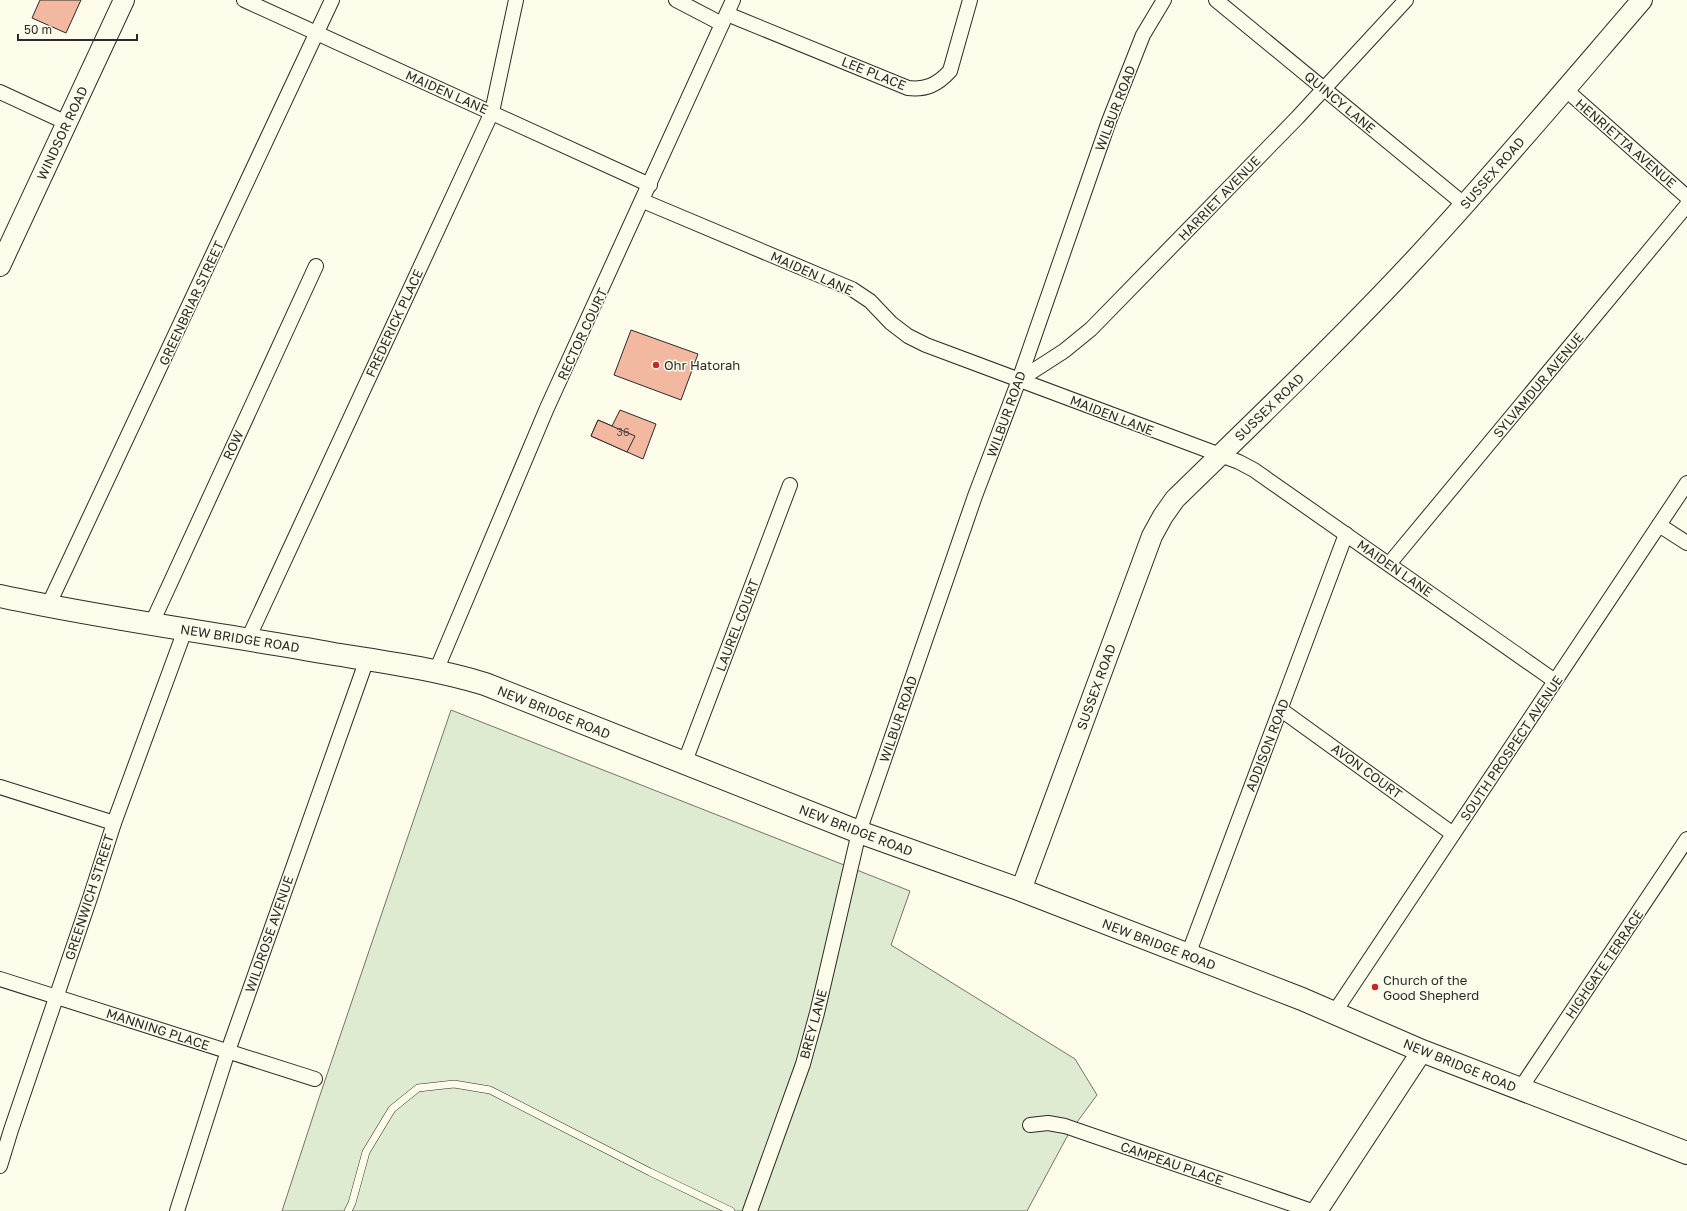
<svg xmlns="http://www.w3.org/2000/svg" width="1687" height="1211" viewBox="0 0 1687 1211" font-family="'Golos Text',sans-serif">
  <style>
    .green { fill: #deebd1; stroke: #74746e }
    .building { fill: #f2b8a0; stroke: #2b2b2b }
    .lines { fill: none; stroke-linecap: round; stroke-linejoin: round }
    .lane-casing { stroke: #2b2b2b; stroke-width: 8 }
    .street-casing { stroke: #2b2b2b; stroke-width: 16 }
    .secondary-casing { stroke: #2b2b2b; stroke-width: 22 }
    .primary-casing { stroke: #2b2b2b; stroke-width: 24 }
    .lane { stroke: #fdfbea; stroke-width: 7 }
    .street { stroke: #fdfbea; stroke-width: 14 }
    .secondary { stroke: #fdfbea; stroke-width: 20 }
    .primary { stroke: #fdfbea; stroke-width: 22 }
    .poi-dot { fill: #c62828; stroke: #fdfbea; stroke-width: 1.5 }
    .labels { text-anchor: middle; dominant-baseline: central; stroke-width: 3; stroke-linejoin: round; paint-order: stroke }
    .number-label { font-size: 11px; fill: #5d4e48 }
    .street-label { font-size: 13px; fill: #2b2b2b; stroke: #fdfbea }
    .poi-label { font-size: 13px; fill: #2b2b2b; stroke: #fdfbea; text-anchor: start }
  </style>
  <rect width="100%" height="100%" fill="#fdfbea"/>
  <polygon class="green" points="451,710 910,891 891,945 1075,1059 1097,1095 1069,1133 1027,1211 282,1211 319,1098"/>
  <g class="building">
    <polygon points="40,0 81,0 66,33 32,18"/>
    <polygon points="631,330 698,354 681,400 614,375"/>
    <polygon points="620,410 656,424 643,459 591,436 598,420 612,426"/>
    <polygon points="598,420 635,436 627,452 591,436"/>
  </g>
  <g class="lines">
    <defs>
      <polyline id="lane" points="348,1211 352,1203 366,1152 392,1109 418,1088 454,1084 490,1090 650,1172 731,1211"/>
      <g id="street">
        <polyline points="244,0 650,185"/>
        <polyline points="676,0 722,24"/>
        <polyline points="1216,0 1465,205"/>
        <path d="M727,14l181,74c18,2 29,-3 42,-17l20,-71"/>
        <polyline points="1565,89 1687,197"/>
        <polyline points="0,92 67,123"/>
        <polyline points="643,201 852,289 870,301 891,323 908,336 926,345 1239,462 1254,470 1555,681"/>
        <polyline points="1019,380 1064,351 1091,329 1297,118 1406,0"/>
        <polyline points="1659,525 1687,543"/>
        <polyline points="1389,564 1687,205"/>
        <polyline points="48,606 332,0"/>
        <polyline points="151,625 316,266"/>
        <polyline points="248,639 492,112 516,0"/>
        <polyline points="436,671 547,408 733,0"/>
        <polyline points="1280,709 1453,834"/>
        <polyline points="684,764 790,485"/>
        <polyline points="0,787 114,823"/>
        <polyline points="1188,955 1346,534"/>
        <polyline points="0,979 315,1079"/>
        <polyline points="1334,1013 1687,483"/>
        <polyline points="1520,1089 1687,839"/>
        <polyline points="1030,1125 1048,1123 1065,1126 1312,1211"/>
        <polyline points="0,1166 11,1130 90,898 114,823 185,630"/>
        <polyline points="177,1211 228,1051 367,659"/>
        <polyline points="750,1211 803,1064 817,1013 859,832 975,496 1019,380 1109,121 1143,35 1164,0"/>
      </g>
      <g id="secondary">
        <polyline points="0,266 124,0"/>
        <path d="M1021,890l131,-354 11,-20 12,-17c82,-80 165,-159 243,-243 77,-83 150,-170 224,-256"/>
        <polyline points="1317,1211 1422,1051"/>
      </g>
      <path id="primary" d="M0,596c110,24 223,38 334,58 51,8 102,15 151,30l374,148 162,58 281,109 120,52 265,102"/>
    </defs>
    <use href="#lane" class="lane-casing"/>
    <use href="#street" class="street-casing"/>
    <use href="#secondary" class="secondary-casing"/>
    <use href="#primary" class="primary-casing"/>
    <use href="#lane" class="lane"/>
    <use href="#street" class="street"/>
    <use href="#secondary" class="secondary"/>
    <use href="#primary" class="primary"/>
  </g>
  <g class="poi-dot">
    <circle cx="656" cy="365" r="4"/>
    <circle cx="1375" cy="987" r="4"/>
  </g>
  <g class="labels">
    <g class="number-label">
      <text x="623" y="431">36</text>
    </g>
    <g class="street-label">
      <text transform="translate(874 73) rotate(22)">LEE PLACE</text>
      <text transform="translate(447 92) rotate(24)">MAIDEN LANE</text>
      <text transform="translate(1340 102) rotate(40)">QUINCY LANE</text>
      <text transform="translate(1115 108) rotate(-69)">WILBUR ROAD</text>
      <text transform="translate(62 133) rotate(-65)">WINDSOR ROAD</text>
      <text transform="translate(1626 143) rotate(41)">HENRIETTA AVENUE</text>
      <text transform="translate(1492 173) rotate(-49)">SUSSEX ROAD</text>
      <text transform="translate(1219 198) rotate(-46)">HARRIET AVENUE</text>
      <text transform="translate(812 273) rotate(24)">MAIDEN LANE</text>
      <text transform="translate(191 303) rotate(-65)">GREENBRIAR STREET</text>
      <text transform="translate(394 323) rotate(-65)">FREDERICK PLACE</text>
      <text transform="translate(582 334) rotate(-65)">RECTOR COURT</text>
      <text transform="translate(1538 385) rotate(-50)">SYLVAMDUR AVENUE</text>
      <text transform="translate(1269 407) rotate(-44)">SUSSEX ROAD</text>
      <text transform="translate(1006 414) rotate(-70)">WILBUR ROAD</text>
      <text transform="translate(1112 415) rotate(21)">MAIDEN LANE</text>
      <text transform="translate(233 445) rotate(-65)">ROW</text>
      <text transform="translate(1395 568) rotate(35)">MAIDEN LANE</text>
      <text transform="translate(737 625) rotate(-69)">LAUREL COURT</text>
      <text transform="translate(240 638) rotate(9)">NEW BRIDGE ROAD</text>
      <text transform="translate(1096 687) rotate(-70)">SUSSEX ROAD</text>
      <text transform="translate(554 712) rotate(22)">NEW BRIDGE ROAD</text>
      <text transform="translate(898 719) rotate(-71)">WILBUR ROAD</text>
      <text transform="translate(1267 745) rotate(-69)">ADDISON ROAD</text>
      <text transform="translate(1511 748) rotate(-56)">SOUTH PROSPECT AVENUE</text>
      <text transform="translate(1367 771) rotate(36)">AVON COURT</text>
      <text transform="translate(856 830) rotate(21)">NEW BRIDGE ROAD</text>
      <text transform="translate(89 897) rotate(-72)">GREENWICH STREET</text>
      <text transform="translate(269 934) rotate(-71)">WILDROSE AVENUE</text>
      <text transform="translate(1159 944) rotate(21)">NEW BRIDGE ROAD</text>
      <text transform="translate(1604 964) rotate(-56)">HIGHGATE TERRACE</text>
      <text transform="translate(813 1024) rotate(-75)">BREY LANE</text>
      <text transform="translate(158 1029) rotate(18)">MANNING PLACE</text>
      <text transform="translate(1460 1065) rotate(22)">NEW BRIDGE ROAD</text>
      <text transform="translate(1172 1163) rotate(19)">CAMPEAU PLACE</text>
    </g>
    <g class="poi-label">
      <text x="664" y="365">Ohr Hatorah</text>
      <text x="1383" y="980">Church of the<tspan x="1383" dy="15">Good Shepherd</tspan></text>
    </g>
  </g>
  <path d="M18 34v6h119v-6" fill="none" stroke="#2b2b2b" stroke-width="2"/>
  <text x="24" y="34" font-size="12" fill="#2b2b2b" stroke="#fdfbea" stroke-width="3" paint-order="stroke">50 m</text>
</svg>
